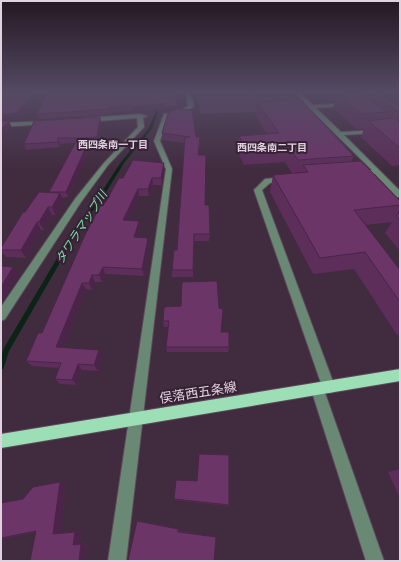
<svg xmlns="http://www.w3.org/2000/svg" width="401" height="562" viewBox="0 0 401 562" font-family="Manrope,'Noto Sans JP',sans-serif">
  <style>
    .green { fill: #5c3a59 }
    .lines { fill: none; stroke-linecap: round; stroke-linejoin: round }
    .stream { fill: #0b2416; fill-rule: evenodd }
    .minor-casing { stroke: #5e495c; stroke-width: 2 }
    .major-casing { stroke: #5e495c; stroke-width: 2 }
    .minor { fill: #6a8975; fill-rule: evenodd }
    .major { fill: #9cdeb5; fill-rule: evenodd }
    .wall { fill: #5c2e59 }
    .shaded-wall { fill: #4b2549 }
    .building { fill: #6b3568; stroke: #4b2549 }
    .labels { text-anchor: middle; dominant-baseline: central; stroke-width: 4; stroke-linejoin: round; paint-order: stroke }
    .far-neighbourhood-label { font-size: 10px; font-weight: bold; fill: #e1d2df; stroke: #372135 }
    .water-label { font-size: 12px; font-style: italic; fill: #79e5a6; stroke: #372135 }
    .near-street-label { font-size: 13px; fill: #e1d2df; stroke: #372135 }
  </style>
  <rect width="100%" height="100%" fill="#412b3f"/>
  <g class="green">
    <polygon points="196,92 291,92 305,110 201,114"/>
    <polygon points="338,92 400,92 400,121 351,102"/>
  </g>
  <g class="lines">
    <polygon class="stream" points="147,92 149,92 158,112 152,129 124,163 103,197 80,228 9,351 4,367 3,369 1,370 1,356 4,348 76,226 99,196 121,162 148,129 156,112"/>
    <defs>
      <g id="minor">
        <polygon points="186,92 190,92 194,106 185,113 168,116 160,141 172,169 126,561 108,561 166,169 154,141 164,114 178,112 188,106"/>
        <polygon points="295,92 299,92 313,105 349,103 347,106 316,108 341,132 378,130 379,131 376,133 344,135 400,191 400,197 397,197 375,174 356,176 356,172 372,170 309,108"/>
        <polygon points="140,114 147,116 143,118 144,127 108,165 81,202 5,319 1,321 1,307 75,199 104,163 138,127 137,118 86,122 83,120 86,118"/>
        <polygon points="48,121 49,122 46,124 1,127 1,123"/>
        <polygon points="285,177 289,179 288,181 270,183 262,190 335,387 334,392 329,393 324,390 384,561 366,561 311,389 312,384 317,383 322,386 254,190 265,179"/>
      </g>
      <polygon id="major" points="400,369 400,381 1,448 1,434"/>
    </defs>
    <use href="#minor" class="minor-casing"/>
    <use href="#major" class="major-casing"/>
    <use href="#minor" class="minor"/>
    <use href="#major" class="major"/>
  </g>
  <g class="wall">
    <polygon points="47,92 177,110 196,137 200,137 199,155 205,205 210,234 209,241 194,241 193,277 172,277 172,270 177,250 184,143 162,140 162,133 168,112 165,112 165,108 133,112 133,111 111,112 111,114 39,119 37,114"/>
    <polygon points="369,92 379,92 400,106 400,165 392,166 361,137 364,129 356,129 333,108 338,93 366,98"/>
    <polygon points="257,102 354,156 351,161 400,201 400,210 396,215 400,212 400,251 385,233 392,222 365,225 400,270 400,334 397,335 354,269 313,274 270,192 273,175 292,173 285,162 244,165 237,150 239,136 267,134 255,115"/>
    <polygon points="101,122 99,143 89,143 90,147 68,197 62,198 64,201 55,215 52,215 44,230 41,230 26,258 6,257 1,251 1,248 25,212 49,193 75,143 60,144 60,147 26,150 24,144"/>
    <polygon points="164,169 162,185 153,185 149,196 139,196 128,221 139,221 140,228 138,237 149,245 144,276 105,274 102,282 95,282 92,290 86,289 63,348 102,356 98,371 82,370 77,385 60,384 55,379 59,368 32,366 26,361 42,333 105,203 123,178"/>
    <polygon points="219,308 221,332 229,347 228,352 167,352 166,347 168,327 164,327 163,321"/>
    <polygon points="400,469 400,498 388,472"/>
    <polygon points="197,481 229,505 228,506 175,500 174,499"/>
    <polygon points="60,482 66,484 61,533 81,531 80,544 87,543 85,561 35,532 1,539 1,503 23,499"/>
    <polygon points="137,521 140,521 179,529 179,531 215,537 216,537 214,561"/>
  </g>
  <g class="shaded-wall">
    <polygon points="36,92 44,92 19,120 9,121 12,128 1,140 1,115"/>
    <polygon points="165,103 177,106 177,111 165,112 165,108 133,112 133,107"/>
    <polygon points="100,117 101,122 99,143 97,137"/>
    <polygon points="58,138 60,144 60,147 58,142"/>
    <polygon points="88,142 90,147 68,197 66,192"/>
    <polygon points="164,163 164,169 162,185 161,178"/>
    <polygon points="152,178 153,185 149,196 148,189"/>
    <polygon points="138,189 139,196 125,228 123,220"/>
    <polygon points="60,193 64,201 55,215 52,207"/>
    <polygon points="48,207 52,215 44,230 39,222"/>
    <polygon points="139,221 140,228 136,244 134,237"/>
    <polygon points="37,222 41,230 26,258 21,250"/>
    <polygon points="148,238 149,245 144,276 142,269"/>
    <polygon points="13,267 19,275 4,300 1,297 1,287"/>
    <polygon points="103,267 105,274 102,282 99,275"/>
    <polygon points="92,275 95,282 92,290 89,283"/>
    <polygon points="82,283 86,289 61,353 56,347"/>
    <polygon points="99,350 102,356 98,371 94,365"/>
    <polygon points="78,364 82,370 77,385 72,380"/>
    <polygon points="60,482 66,484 61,533 53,534"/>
    <polygon points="81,531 80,544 73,545 75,532"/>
    <polygon points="87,543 85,561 79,561 81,544"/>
  </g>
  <g class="building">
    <polygon points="1,92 36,92 16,113 1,115"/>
    <polygon points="47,92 176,92 177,106 164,107 165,103 133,107 132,106 110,107 110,109 37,114"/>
    <polygon points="359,92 386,112 362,114 338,93"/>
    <polygon points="370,92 379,92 400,106 400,113"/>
    <polygon points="300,99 354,156 298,160 289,147 246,150 239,136 279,133 257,102"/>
    <polygon points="179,109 192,110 196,137 200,137 198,155 206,155 205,205 209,205 210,234 194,234 193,270 172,270 174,250 177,250 185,137 190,137 162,133 169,111"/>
    <polygon points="100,117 97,137 80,138 88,142 66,192 49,192 78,138 58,138 58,142 24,144 34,121"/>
    <polygon points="394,118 400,122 400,148 368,121"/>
    <polygon points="1,121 9,121 1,129"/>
    <polygon points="133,160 164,163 161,178 152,178 148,189 138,189 123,220 139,221 134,237 148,238 142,269 103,267 99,275 92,275 89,283 82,283 56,347 99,350 94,365 78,364 72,380 55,379 61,363 26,361 38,333 42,333 85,235 102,203 105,203 119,178 123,178"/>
    <polygon points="361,161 400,201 400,205 354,210 400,270 400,302 365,252 320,258 273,175 308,172 303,165"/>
    <polygon points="39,192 60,193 52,207 48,207 39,222 37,222 21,250 1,250 1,248 23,212 25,212"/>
    <polygon points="400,212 400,220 396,216"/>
    <polygon points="1,266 13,267 1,287"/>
    <polygon points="217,281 219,308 223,309 221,332 229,332 229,347 166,347 169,321 163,321 164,307 181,306 182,282"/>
    <polygon points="199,454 229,455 229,505 174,499 176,480 197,481"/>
    <polygon points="60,482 53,534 75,532 73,545 81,544 79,561 30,561 36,531 1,538 1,503 23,499 33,487"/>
    <polygon points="137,521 178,529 178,532 216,537 214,561 128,561"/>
  </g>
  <linearGradient id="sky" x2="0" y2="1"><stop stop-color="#241823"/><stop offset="0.54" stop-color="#544a63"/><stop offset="1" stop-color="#544a63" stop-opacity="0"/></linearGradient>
  <rect width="401" height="170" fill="url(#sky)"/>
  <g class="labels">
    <g class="far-neighbourhood-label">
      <text x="113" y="144">西四条南一丁目</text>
      <text x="272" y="147">西四条南二丁目</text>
    </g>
    <g class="water-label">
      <text transform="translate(81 227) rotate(-57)">タワラマップ川</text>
    </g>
    <g class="near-street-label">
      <text transform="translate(198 392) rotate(-9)">俣落西五条線</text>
    </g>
  </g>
  <rect width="401" height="562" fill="none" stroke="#e1d2df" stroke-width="4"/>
</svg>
